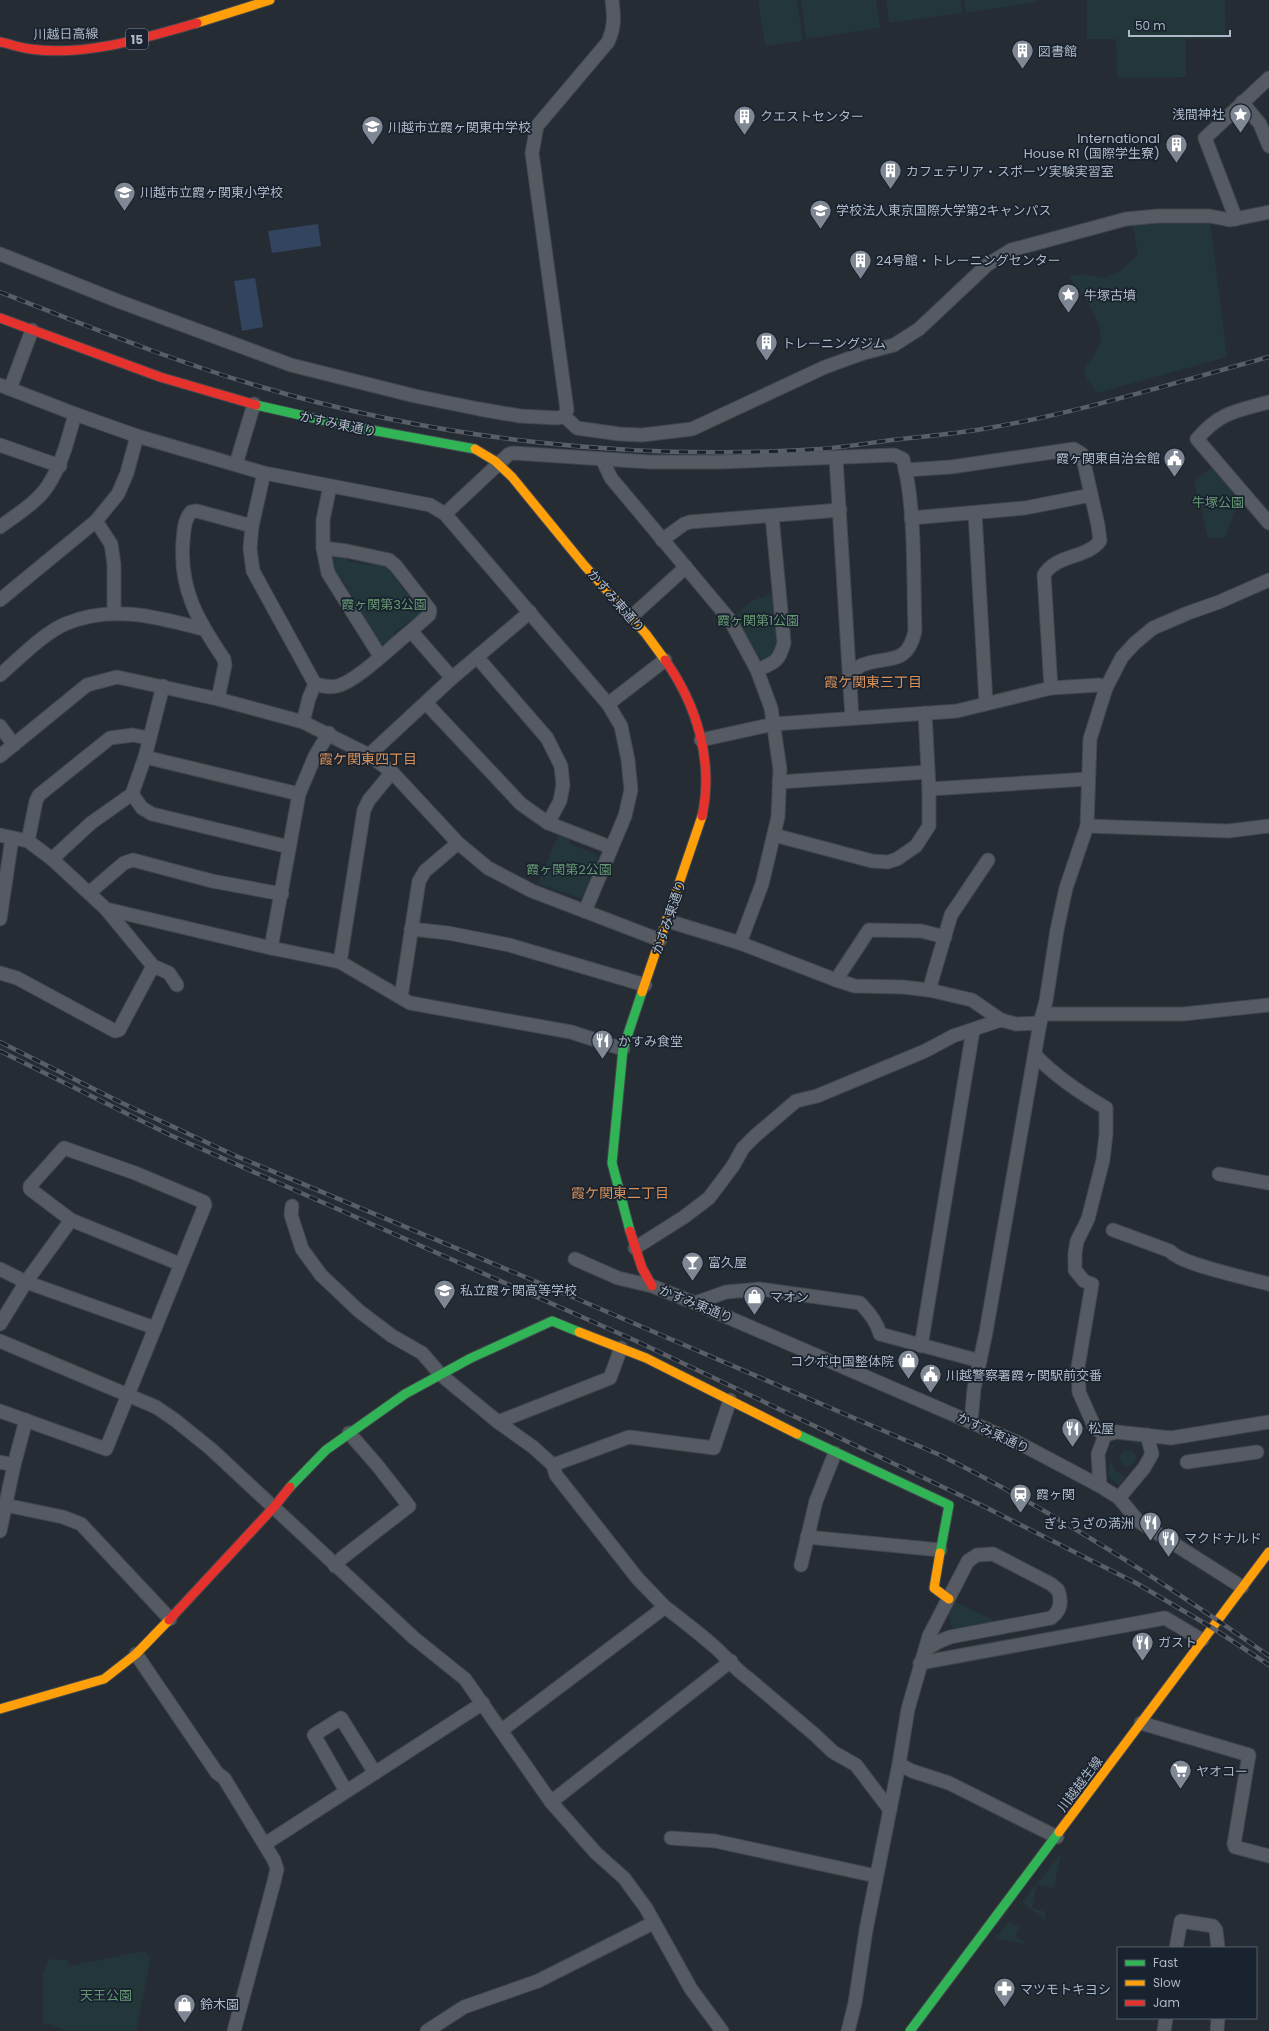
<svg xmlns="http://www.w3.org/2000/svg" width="1269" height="2031" viewBox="0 0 1269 2031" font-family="Poppins,'Noto Sans JP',sans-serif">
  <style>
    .green { fill: #23363a }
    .water { fill: #32445e }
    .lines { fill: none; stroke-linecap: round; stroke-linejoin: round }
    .street-casing { stroke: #42474d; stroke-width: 15 }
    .fast-casing { stroke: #42474d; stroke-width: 11 }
    .slow-casing { stroke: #42474d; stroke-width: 11 }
    .jam-casing { stroke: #42474d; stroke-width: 11 }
    .street { stroke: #565a62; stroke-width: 13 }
    .fast { stroke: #30b455; stroke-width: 9 }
    .slow { stroke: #ff9f0a; stroke-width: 9 }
    .jam { stroke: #e5322d; stroke-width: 9 }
    .rail-casing { stroke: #5a5e66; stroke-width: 4.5 }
    .rail { stroke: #19222f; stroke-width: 3; stroke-dasharray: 9; stroke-linecap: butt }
    .labels { text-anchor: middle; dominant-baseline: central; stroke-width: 3.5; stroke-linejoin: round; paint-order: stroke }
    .shield { fill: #19222f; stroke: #828b99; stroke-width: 1 }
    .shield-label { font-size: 12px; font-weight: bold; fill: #afb8c6 }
    .street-label { font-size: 13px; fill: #afb8c6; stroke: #19222f }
    .poi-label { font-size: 13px; fill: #afb8c6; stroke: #19222f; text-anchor: start }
    .park-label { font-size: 13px; fill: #659871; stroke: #19222f }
    .neighbourhood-label { font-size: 14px; fill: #d79059; stroke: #19222f }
  </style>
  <rect width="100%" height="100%" fill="#262c34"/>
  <g class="green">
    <polygon points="758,0 797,0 803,41 765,46"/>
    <polygon points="801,0 876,0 880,28 806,39"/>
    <polygon points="886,0 961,0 962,13 889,23"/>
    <polygon points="964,0 1037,0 1037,2 966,13"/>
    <polygon points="1087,0 1225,0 1226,39 1186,39 1186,77 1117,78 1116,39 1087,39"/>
    <path d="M1210,220l17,137 -130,36 -10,-14 -3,-9c5,-8 11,-16 15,-24 9,-22 -19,-53 -30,-70l17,-2 18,4 15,-6 19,-18 -6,-31z"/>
    <polygon points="1212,467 1239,498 1225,538 1208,538 1194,482"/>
    <polygon points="338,555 346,556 348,561 371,565 374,561 387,567 400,578 399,584 415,603 420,602 424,611 416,620 412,619 394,633 395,638 385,644 378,642 370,632 371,628 342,579 337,579 329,565 332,558"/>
    <polygon points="775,593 778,647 769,660 763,660 757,657 750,642 733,619 751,601"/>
    <polygon points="558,835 569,839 570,844 596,854 598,859 584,897 579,898 538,884"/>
    <path d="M1122,1439l16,2 5,6c-6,-3 -11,-6 -18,-6 -13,-1 -18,15 -12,25 2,5 8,8 12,11l-6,8 -11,-9 3,-30z"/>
    <circle cx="1128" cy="1458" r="8"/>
    <path d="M955,1602l37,17 2,3 -1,2 -34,5 -6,-1c-7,-10 -4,-16 2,-26z"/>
    <polygon points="1061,1854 1054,1888 1037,1885 1032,1908 1046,1912 1045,1920 1022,1902"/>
    <polygon points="1009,1921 1020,1928 1015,1936 1029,1945 996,1938"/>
    <polygon points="144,1951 151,1957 136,2031 65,2031 64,2029 43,2023 43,1973 49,1959 68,1960 69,1966"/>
  </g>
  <g class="water">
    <polygon points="318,224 321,246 272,253 268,231"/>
    <polygon points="255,278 263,327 242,331 234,281"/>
  </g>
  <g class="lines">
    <defs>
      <g id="street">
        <polyline points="1242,102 1260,124 1269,146"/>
        <polyline points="1236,219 1205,138 1269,78"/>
        <path d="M0,254l118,47 173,64 124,31 64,13 41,7 38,2 6,-2 3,-6 -35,-257 5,-27 71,-84c7,-15 6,-26 4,-42"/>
        <polyline points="0,385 75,414 137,436 264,473 430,505 445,514 608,704 621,726 628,760 631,790 625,816 585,911"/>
        <polyline points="10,389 32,330"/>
        <path d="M1269,402c-33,9 -49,10 -72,37l72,84"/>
        <polyline points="564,416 577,428 619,434 642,435 692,429 825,367 864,353 894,345 919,329 987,265 1011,250 1126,219 1158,216 1210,216 1230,220 1269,212"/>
        <polyline points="0,445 60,466"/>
        <polyline points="836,458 852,718"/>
        <polyline points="602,459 611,478 730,620 757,670 771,708 780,769 778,817 762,884 740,943"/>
        <polyline points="236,464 254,404"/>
        <path d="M905,470l46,-3 123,-18 8,5 16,71 2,16c-14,18 -44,13 -56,34l7,113"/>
        <path d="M264,473l-12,53 -55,-15 -6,1c-7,8 -7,19 -8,29 -4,48 15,80 41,118l1,6 -7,34 85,23 66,33 83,-77 78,-66"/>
        <polyline points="975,513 986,703"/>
        <path d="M445,514l64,-60 4,-1 137,9h70l174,-7 9,4c13,50 10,120 12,172 -8,36 -27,24 -53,34 -5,2 -10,9 -14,13"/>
        <polyline points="911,518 1025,508 1091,495"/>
        <polyline points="96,521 111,544 114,564 114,613"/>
        <polyline points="252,526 250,548 253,571 315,684"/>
        <path d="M0,527c16,-12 36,-24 47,-40 15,-22 21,-48 28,-73"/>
        <polyline points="662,540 684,524 690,522 840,510"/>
        <polyline points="323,548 323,520 330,486"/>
        <polyline points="0,600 96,521 118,494 127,473 137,436"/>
        <polyline points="631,617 686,567"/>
        <polyline points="380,656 328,573 323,548 347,551 389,560 396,566 430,610 429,615 411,631"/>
        <polyline points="477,657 547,738 561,766 563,785 560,801 548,823"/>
        <path d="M757,670c17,-7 22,-8 27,-27l-12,-127"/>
        <path d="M0,675c20,-17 41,-40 65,-51 46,-20 92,-7 138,5"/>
        <polyline points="426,703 521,804 548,823 610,847"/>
        <polyline points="608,704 665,660"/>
        <path d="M303,722l6,-24 6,-14c8,2 14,4 22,2 19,-4 56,-41 74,-55l41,47"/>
        <polyline points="0,726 14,745"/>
        <polyline points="701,740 774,724 957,711 1051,688 1099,685 1106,688"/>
        <polyline points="369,755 392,772 458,843 488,868 532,891 660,940"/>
        <polyline points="0,756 87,685 117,677 218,699"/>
        <polyline points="145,757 299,794"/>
        <polyline points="779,782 928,772"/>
        <polyline points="929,789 1088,779"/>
        <polyline points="132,794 142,808 152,814 289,847"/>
        <polyline points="1087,826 1228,831 1269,826"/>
        <polyline points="0,835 28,841 52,859 106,909 271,948 340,962 410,1003 571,1032 623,1049"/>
        <polyline points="774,835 872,861 888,862 897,859 916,846 929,826 929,789 925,713"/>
        <polyline points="28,841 36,801 39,795 110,738 133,735 148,738"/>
        <polyline points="52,859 91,823 132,794 145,757 163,686"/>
        <polyline points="89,893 124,863 133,860 212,881 282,894"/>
        <polyline points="106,909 153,966 169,973 177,985"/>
        <polyline points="0,919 12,838"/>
        <polyline points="668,921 740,943 836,980 855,986 903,987 929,990 972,1000 1001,1020"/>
        <polyline points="411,929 448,933 509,945 645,985"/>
        <polyline points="271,948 299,794 315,756 329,733"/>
        <polyline points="340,962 364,810 369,800 392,772"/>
        <polyline points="0,973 17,978 115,1031 119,1030 153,966"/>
        <polyline points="836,980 869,930 921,931 945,937"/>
        <polyline points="929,990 951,915 988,860"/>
        <polyline points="401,997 419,881 425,871 458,843"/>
        <polyline points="1044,1014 1183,1014 1269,1005"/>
        <path d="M1035,1055c21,22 45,38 71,53v26l-3,26 -15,59 -11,22 -2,12v17l9,11 8,3 -14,83 1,25 16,36 10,7"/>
        <polyline points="1219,1174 1269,1183"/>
        <polyline points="292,1206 291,1215 302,1249 321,1275 359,1311 392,1336 422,1353 441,1375 498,1422 533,1447 553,1465 556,1475 638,1579 665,1607 502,1730"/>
        <path d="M1113,1230l57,21c12,14 78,27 99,33"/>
        <polyline points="635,1248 684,1217 709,1198 733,1166 743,1148 755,1136 796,1101 817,1096 925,1051 953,1036 1001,1020 1016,1024 1040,1023"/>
        <polyline points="575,1259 618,1278 652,1286 695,1303 1019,1443 1100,1486 1119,1498 1138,1521 1242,1587"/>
        <polyline points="0,1269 26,1282 155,1328"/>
        <path d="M695,1303l31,-11 34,-3 100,14c9,9 17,19 20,31l100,27"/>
        <polyline points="0,1324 26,1282 71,1220"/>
        <polyline points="0,1341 156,1407 175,1420 211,1449 414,1638 465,1679 551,1802 596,1853 624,1878 646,1908 691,1989 722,2031"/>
        <polyline points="921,1346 973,1030"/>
        <polyline points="0,1411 106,1449 205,1205 204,1202 135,1173 64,1148 30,1186 30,1189 71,1220 180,1264"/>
        <polyline points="498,1422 610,1378 621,1348"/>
        <polyline points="971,1422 974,1389 986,1332 1040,1023 1046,1001 1057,930 1066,888 1087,826 1090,739 1106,688 1122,657 1135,643 1153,628 1188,613 1219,602 1269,580"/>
        <polyline points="0,1462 14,1465"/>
        <polyline points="1187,1462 1257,1452"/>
        <polyline points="553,1465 629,1437 714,1448 730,1400"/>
        <polyline points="1100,1486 1098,1454 1105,1435 1117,1432 1171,1438 1269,1422"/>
        <polyline points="1119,1498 1144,1468 1152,1454 1147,1435"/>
        <polyline points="5,1505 63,1517 81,1524 170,1619"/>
        <polyline points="0,1531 14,1465 26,1420"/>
        <polyline points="807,1537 940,1550"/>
        <polyline points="801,1565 816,1501 835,1453"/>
        <polyline points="335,1566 342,1558 409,1506 377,1465 349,1433"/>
        <path d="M665,1607c17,13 34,26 51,41 11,10 20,22 33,31l65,55 19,18 23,13 34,45"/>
        <path d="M925,1650l13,-8 12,-5 101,-19c10,-7 11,-17 7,-28l-7,-6 -58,-30 -16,1 -9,6 -39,75 -21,73 -9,55 13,7 37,12 108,54"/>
        <polyline points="136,1654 217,1773 224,1778 274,1860 277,1869 274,1882 234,2031"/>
        <polyline points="920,1663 1165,1618 1202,1640"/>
        <polyline points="1141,1723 1249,1755 1234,1844 1235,1847 1269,1856"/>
        <polyline points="346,1791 314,1735 341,1718 375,1773"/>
        <polyline points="551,1802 731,1661"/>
        <polyline points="671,1838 715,1841 876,1876"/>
        <polyline points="265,1844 483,1703"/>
        <polyline points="1176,1948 1181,1921 1213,1926 1216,1930 1218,1948"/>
        <polyline points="427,2031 464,2007 538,1981 653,1923"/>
        <polyline points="848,2031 855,2003 866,1930 899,1764"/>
        <polyline points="1164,2031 1166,2018"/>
        <polyline points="1217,2031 1218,2018"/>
      </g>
      <g id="fast">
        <polyline points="256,405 344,425 475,449"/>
        <polyline points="630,1231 612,1163 623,1049 642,992"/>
        <polyline points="797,1434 949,1505 940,1553"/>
        <polyline points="290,1487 326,1450 405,1394 471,1358 552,1321 579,1332"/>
        <polyline points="910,2031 1059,1832"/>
      </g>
      <g id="slow">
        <polyline points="197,23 270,0"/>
        <polyline points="475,449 495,461 512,477 584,565 646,634 665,660"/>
        <polyline points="642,992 702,816"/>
        <polyline points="579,1332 646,1358 797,1434"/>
        <polyline points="940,1553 934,1588 949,1599"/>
        <polyline points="0,1709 104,1679 136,1654 169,1620"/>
        <polyline points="1059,1832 1269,1552"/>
      </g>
      <g id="jam">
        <path d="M0,42c10,2 20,6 30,7 55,8 114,-11 167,-26"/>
        <polyline points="0,318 160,377 256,405"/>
        <path d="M665,660c32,45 49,102 37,156"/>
        <polyline points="630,1231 642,1268 652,1286"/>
        <polyline points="169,1620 274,1507 290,1487"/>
      </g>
    </defs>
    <use href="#street" class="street-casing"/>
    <use href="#fast" class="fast-casing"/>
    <use href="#slow" class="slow-casing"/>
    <use href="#jam" class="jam-casing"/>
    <use href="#street" class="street"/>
    <use href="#fast" class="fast"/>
    <use href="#slow" class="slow"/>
    <use href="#jam" class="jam"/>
    <defs>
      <g id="rail">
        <path d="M0,292c85,33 170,68 258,94 182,54 374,75 563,63 24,-2 48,-6 71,-9 29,-3 57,-6 85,-10 99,-16 196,-47 292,-73"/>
        <path d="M0,1042l122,61 114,53 332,139 372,160c115,57 224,127 329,201"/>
        <polyline points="0,1051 170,1135 634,1340 985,1507 1136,1583 1211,1627 1269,1665"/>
      </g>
    </defs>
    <use href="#rail" class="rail-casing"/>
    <use href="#rail" class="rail"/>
  </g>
  <defs>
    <symbol id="building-pin" viewBox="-11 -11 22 30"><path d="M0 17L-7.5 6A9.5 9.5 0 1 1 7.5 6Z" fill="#7f8793" stroke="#19222f"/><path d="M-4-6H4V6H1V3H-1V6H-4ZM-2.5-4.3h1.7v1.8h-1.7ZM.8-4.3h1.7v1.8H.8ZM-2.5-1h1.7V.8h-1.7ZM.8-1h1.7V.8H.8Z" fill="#fff"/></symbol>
    <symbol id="sight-pin" viewBox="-11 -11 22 30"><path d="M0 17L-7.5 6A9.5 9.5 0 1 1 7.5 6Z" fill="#7f8793" stroke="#19222f"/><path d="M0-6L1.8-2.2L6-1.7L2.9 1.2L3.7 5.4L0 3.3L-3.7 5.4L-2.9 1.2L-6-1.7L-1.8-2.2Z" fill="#fff"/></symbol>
    <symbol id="school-pin" viewBox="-11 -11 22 30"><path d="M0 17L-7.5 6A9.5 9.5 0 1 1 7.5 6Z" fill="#7f8793" stroke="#19222f"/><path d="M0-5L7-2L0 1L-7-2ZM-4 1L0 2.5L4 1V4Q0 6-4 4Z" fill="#fff"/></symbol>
    <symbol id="university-pin" viewBox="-11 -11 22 30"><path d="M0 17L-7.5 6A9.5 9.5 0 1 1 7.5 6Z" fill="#7f8793" stroke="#19222f"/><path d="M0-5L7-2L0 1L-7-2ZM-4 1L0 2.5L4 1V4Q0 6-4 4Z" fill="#fff"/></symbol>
    <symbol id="civic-pin" viewBox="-11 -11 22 30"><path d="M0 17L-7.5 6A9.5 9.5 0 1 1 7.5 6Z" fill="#7f8793" stroke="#19222f"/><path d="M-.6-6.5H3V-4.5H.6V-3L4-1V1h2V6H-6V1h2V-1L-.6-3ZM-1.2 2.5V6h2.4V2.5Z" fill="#fff"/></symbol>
    <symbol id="restaurant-pin" viewBox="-11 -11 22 30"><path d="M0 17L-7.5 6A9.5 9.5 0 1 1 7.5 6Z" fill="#7f8793" stroke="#19222f"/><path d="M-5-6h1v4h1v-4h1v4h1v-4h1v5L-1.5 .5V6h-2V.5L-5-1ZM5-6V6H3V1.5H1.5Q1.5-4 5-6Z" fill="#fff"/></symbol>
    <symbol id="bar-pin" viewBox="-11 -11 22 30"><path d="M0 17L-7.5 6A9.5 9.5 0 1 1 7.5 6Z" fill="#7f8793" stroke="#19222f"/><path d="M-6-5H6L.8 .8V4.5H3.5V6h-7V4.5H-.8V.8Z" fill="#fff"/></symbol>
    <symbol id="shop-pin" viewBox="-11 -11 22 30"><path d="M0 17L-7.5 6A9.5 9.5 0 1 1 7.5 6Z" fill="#7f8793" stroke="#19222f"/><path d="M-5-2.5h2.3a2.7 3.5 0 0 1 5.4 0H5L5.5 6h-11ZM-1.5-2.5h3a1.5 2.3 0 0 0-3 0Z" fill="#fff"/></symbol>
    <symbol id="station-pin" viewBox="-11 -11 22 30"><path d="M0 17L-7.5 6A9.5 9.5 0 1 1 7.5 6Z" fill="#7f8793" stroke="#19222f"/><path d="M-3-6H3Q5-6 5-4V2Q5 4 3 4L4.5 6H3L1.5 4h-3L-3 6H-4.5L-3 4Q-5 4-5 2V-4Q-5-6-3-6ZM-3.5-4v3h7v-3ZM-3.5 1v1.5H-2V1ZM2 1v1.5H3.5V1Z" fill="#fff"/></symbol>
    <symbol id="supermarket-pin" viewBox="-11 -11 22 30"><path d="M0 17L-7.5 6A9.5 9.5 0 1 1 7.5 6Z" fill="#7f8793" stroke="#19222f"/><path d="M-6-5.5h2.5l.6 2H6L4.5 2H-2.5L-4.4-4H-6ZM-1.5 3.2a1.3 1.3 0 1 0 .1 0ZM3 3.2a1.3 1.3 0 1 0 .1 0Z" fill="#fff"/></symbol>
    <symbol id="pharmacy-pin" viewBox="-11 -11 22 30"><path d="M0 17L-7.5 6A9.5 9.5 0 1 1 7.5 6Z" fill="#7f8793" stroke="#19222f"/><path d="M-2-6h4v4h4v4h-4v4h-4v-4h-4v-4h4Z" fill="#fff"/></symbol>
  </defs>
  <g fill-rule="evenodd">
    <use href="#building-pin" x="1010" y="38" width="25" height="34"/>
    <use href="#sight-pin" x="1228" y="102" width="25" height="34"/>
    <use href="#building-pin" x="732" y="104" width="25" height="34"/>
    <use href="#school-pin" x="360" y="114" width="25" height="34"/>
    <use href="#building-pin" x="1164" y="132" width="25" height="34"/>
    <use href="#building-pin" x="878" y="158" width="25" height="34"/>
    <use href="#school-pin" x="112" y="180" width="25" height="34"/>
    <use href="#university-pin" x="808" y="198" width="25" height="34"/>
    <use href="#building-pin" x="848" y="248" width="25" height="34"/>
    <use href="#sight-pin" x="1056" y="282" width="25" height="34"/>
    <use href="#building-pin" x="754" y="330" width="25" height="34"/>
    <use href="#civic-pin" x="1162" y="446" width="25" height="34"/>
    <use href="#restaurant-pin" x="590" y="1028" width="25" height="34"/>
    <use href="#bar-pin" x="680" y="1250" width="25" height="34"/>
    <use href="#school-pin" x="432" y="1278" width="25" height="34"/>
    <use href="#shop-pin" x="742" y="1284" width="25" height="34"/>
    <use href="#shop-pin" x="896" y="1348" width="25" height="34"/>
    <use href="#civic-pin" x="918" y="1362" width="25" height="34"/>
    <use href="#restaurant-pin" x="1060" y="1416" width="25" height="34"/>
    <use href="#station-pin" x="1008" y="1482" width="25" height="34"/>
    <use href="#restaurant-pin" x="1138" y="1510" width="25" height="34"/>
    <use href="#restaurant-pin" x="1156" y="1526" width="25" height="34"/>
    <use href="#restaurant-pin" x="1130" y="1630" width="25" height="34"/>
    <use href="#supermarket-pin" x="1168" y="1758" width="25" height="34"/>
    <use href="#pharmacy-pin" x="992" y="1976" width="25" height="34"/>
    <use href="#shop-pin" x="172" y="1992" width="25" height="34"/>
  </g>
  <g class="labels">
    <rect class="shield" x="126" y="29" width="22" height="20" rx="3"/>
    <g class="shield-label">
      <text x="137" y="39">15</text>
    </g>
    <g class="street-label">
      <text transform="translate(66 34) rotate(-1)">川越日高線</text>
      <text transform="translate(338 424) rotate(12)">かすみ東通り</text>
      <text transform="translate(616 601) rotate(49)">かすみ東通り</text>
      <text transform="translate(669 917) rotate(-71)">かすみ東通り</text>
      <text transform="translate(696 1304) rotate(22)">かすみ東通り</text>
      <text transform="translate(993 1433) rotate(25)">かすみ東通り</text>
      <text transform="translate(1080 1784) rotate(-53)">川越越生線</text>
    </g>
    <g class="poi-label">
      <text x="1038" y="51">図書館</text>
      <text x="1224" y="114" text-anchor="end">浅間神社</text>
      <text x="760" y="116">クエストセンター</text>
      <text x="388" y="127">川越市立霞ヶ関東中学校</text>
      <text x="1160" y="138" text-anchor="end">International<tspan x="1160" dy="15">House R1 (国際学生寮)</tspan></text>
      <text x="906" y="171">カフェテリア・スポーツ実験実習室</text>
      <text x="140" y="192">川越市立霞ヶ関東小学校</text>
      <text x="836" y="210">学校法人東京国際大学第2キャンパス</text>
      <text x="876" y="260">24号館・トレーニングセンター</text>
      <text x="1084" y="295">牛塚古墳</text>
      <text x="782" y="343">トレーニングジム</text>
      <text x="1160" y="458" text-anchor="end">霞ヶ関東自治会館</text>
      <text x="618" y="1041">かすみ食堂</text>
      <text x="708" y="1262">富久屋</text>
      <text x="460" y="1290">私立霞ヶ関高等学校</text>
      <text x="770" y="1297">マオン</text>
      <text x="894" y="1361" text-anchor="end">コクボ中国整体院</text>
      <text x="946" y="1375">川越警察署霞ヶ関駅前交番</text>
      <text x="1088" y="1428">松屋</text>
      <text x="1036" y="1494">霞ヶ関</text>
      <text x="1134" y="1523" text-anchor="end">ぎょうざの満洲</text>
      <text x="1184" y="1538">マクドナルド</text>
      <text x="1158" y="1642">ガスト</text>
      <text x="1196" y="1771">ヤオコー</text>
      <text x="1020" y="1989">マツモトキヨシ</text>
      <text x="200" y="2004">鈴木園</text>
    </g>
    <g class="park-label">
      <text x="1218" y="502">牛塚公園</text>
      <text x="384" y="604">霞ヶ関第3公園</text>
      <text x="758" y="620">霞ヶ関第1公園</text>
      <text x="569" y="869">霞ヶ関第2公園</text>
      <text x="106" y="1995">天王公園</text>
    </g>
    <g class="neighbourhood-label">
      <text x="873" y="682">霞ケ関東三丁目</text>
      <text x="368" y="759">霞ケ関東四丁目</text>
      <text x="620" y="1193">霞ケ関東二丁目</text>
    </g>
  </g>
  <rect x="1117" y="1947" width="140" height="72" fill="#19222f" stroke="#555e6b"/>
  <rect x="1125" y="1960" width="20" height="6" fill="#30b455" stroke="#555e6b"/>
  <text x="1153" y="1967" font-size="12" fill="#afb8c6">Fast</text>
  <rect x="1125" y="1980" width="20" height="6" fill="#ff9f0a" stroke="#555e6b"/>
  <text x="1153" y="1987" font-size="12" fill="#afb8c6">Slow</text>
  <rect x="1125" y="2000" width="20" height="6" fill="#e5322d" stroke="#555e6b"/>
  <text x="1153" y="2007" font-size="12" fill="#afb8c6">Jam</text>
  <path d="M1129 30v6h101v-6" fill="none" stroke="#afb8c6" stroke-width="2"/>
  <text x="1135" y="30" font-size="12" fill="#afb8c6" stroke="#19222f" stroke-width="3" paint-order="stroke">50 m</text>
</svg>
